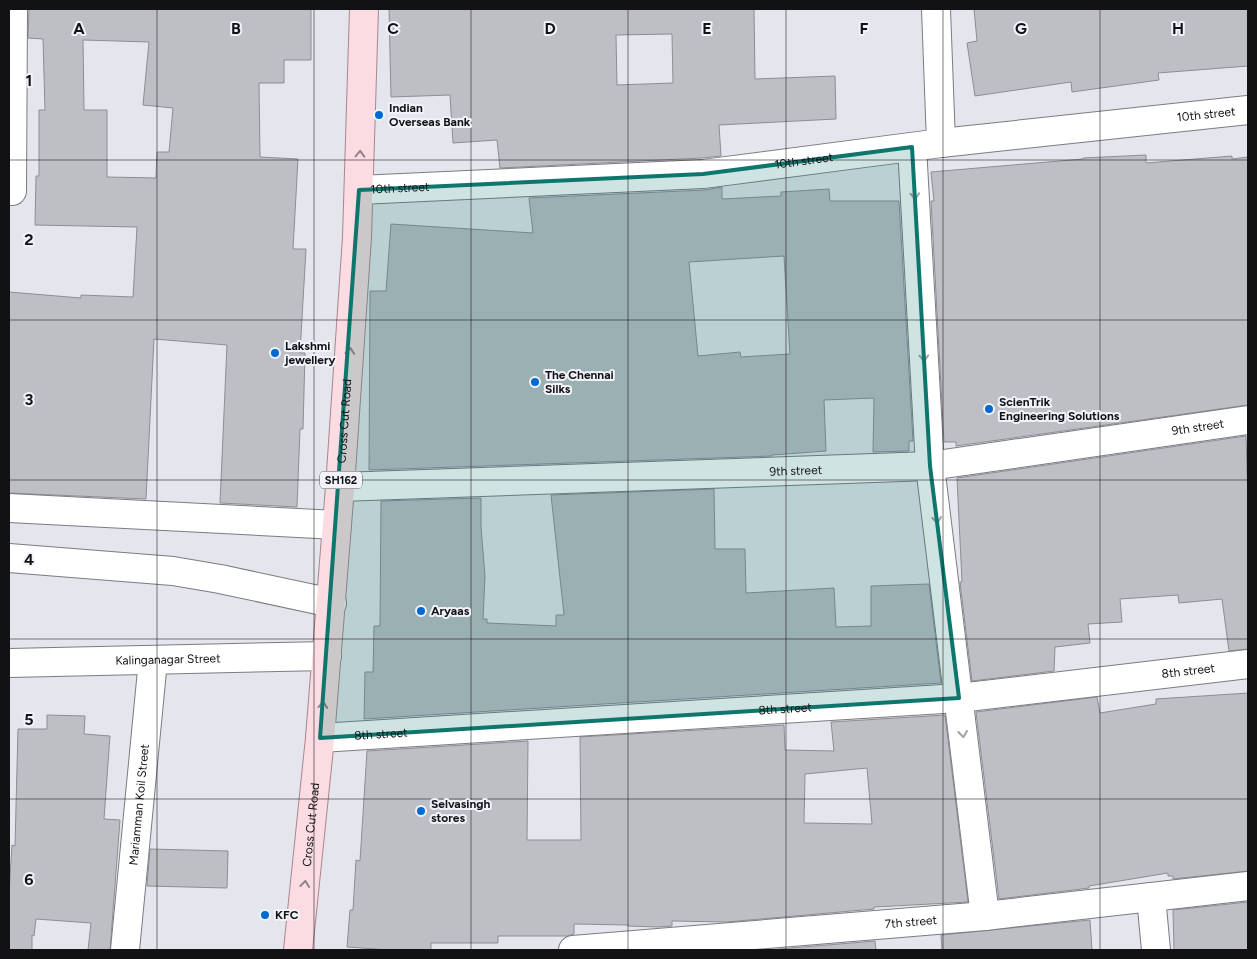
<svg xmlns="http://www.w3.org/2000/svg" width="1257" height="959" viewBox="0 0 1257 959" font-family="Figtree,sans-serif">
  <style>
    .building { fill: #bebec5; stroke: #8d8d94; fill-rule: evenodd }
    .lines { fill: none; stroke-linecap: round; stroke-linejoin: round }
    .minor-casing { stroke: #7b7b82; stroke-width: 30 }
    .major-casing { stroke: #a8868d; stroke-width: 30 }
    .minor { stroke: #fff; stroke-width: 28 }
    .major { stroke: #fbdce2; stroke-width: 28 }
    .oneway { stroke: #928185 }
    .oneway2 { stroke: #a0a0a1 }
    .marked { fill: #0f766e; fill-opacity: 0.2; stroke: #0f766e; stroke-width: 4; stroke-linejoin: round }
    .grid { fill: none; stroke: #121214; stroke-width: 1; stroke-opacity: 0.55 }
    .poi-dot { fill: #016ad2; stroke: #f2f3fa; stroke-width: 2 }
    .labels { text-anchor: middle; dominant-baseline: central; stroke-width: 4; stroke-linejoin: round; paint-order: stroke }
    .shield { fill: #f2f3fa; stroke: #555659; stroke-width: 1 }
    .shield-label { font-size: 11px; font-weight: bold; fill: #121214 }
    .poi-label { font-size: 12px; font-weight: bold; fill: #121214; stroke: #f2f3fa; text-anchor: start }
    .street-label { font-size: 12px; fill: #121214; stroke: #f2f3fa }
    .grid-label { font-size: 16px; text-anchor: middle; font-weight: bold; fill: #121214; stroke: #f2f3fa; stroke-width: 4; stroke-linejoin: round; paint-order: stroke }
  </style>
  <rect width="100%" height="100%" fill="#e5e6ed"/>
  <g class="building">
    <path d="M29,9h282v51h-27v23h-25l1,74 38,2 -5,90h13l-6,104h5l-2,76h-3l-3,78 -77,-4 7,-158 -73,-6 -8,160 -137,-6v-201l72,6v-3l52,2 4,-70 -102,-2 1,-49h3v-66h6l-2,-71 -15,-1zM83,40l66,2 -6,63 30,3 -4,44h-12l-1,26 -49,-1v-67h-23z"/>
    <path d="M389,9h365l1,70 80,-3 1,43 -117,6 2,31 -19,2 -202,10 -3,-28 -44,3 -3,-48 -59,2zM672,34l1,49 -56,2 -1,-50z"/>
    <polygon points="974,9 1248,9 1248,66 1158,73 1159,80 1072,92 1071,82 975,96 967,43 977,41"/>
    <polygon points="1146,155 1146,163 1232,156 1232,159 1248,157 1248,405 956,446 956,442 944,442 931,201 934,201 931,172 1083,159 1083,158"/>
    <path d="M722,187v12l59,-3v-4l48,-3 1,12h69l14,240h-4v10l-36,1 1,-54 -50,2 2,51 -54,4v1l-403,14 1,-179h16l5,-67 142,9 -4,-35 175,-8zM784,256l6,98 -49,3 -1,-5 -42,4 -9,-94z"/>
    <polygon points="1246,436 1248,504 1248,649 1229,651 1222,599 1179,603 1178,595 1120,599 1122,622 1088,624 1090,643 1055,647 1054,671 972,681 960,582 962,582 957,478"/>
    <polygon points="714,489 715,549 745,549 746,593 834,588 836,627 871,626 871,586 929,584 941,683 364,719 365,672 373,672 374,626 380,626 381,501 481,498 481,527 485,576 483,619 487,619 487,623 556,626 556,615 564,615 551,495"/>
    <polygon points="1248,693 1248,871 1173,879 1173,876 1168,876 1168,873 1089,886 1089,888 999,899 976,712 1097,697 1100,713 1156,704 1156,699"/>
    <polygon points="47,715 85,716 84,734 110,736 104,819 120,820 110,950 88,950 91,923 36,919 34,936 32,935 32,950 9,950 9,893 12,845 15,846 18,729 47,729"/>
    <path d="M945,715l23,187 -94,5v2l-147,13 -55,-1v5l-14,1 -30,-1v-1l-54,-1v10l-7,2h-69v7h-67v7h-41l-43,-3 3,-37h3l3,-50 4,1 7,-110 161,-10 -1,99h54l-1,-103 204,-12 1,25 49,1 -3,-29zM867,768l5,56 -68,-1 1,-49z"/>
    <polygon points="150,849 228,851 227,888 147,886"/>
    <polygon points="1248,902 1248,950 1174,950 1173,910"/>
    <polygon points="1090,920 1092,950 942,950 941,935"/>
    <polygon points="875,941 876,950 767,950"/>
  </g>
  <g class="lines">
    <defs>
      <g id="minor">
        <polyline points="936,9 941,143"/>
        <polyline points="912,147 930,466 985,916"/>
        <path id="s1" d="M359,190l344,-16 238,-31 307,-33"/>
        <polyline points="12,191 13,9"/>
        <path id="s2" d="M340,487l590,-21 318,-46"/>
        <polyline points="9,508 337,525"/>
        <polyline points="9,558 173,571 220,579 332,603"/>
        <path id="s3" d="M9,663l318,-7"/>
        <path id="s4" d="M320,738l639,-40 289,-34"/>
        <polyline points="1151,897 1156,950"/>
        <path id="s5" d="M125,950l28,-290"/>
        <path id="s6" d="M573,950l412,-34 263,-30"/>
      </g>
      <g id="major">
        <path id="s7" d="M298,950l22,-212 20,-251 17,-250 7,-228"/>
      </g>
    </defs>
    <use href="#minor" class="minor-casing"/>
    <use href="#major" class="major-casing"/>
    <use href="#minor" class="minor"/>
    <use href="#major" class="major"/>
  </g>
  <defs><path id="oneway-chevron" d="M-2-3.5L2.5 0L-2 3.5" fill="none" stroke-width="1.6" stroke-linecap="round" stroke-linejoin="round" transform="scale(1.25)"/></defs>
  <g class="oneway">
    <use href="#oneway-chevron" transform="translate(360 154) rotate(-88)"/>
    <use href="#oneway-chevron" transform="translate(350 351) rotate(-86)"/>
    <use href="#oneway-chevron" transform="translate(323 705) rotate(-85)"/>
    <use href="#oneway-chevron" transform="translate(305 884) rotate(-84)"/>
  </g>
  <g class="oneway2">
    <use href="#oneway-chevron" transform="translate(915 196) rotate(87)"/>
    <use href="#oneway-chevron" transform="translate(924 358) rotate(87)"/>
    <use href="#oneway-chevron" transform="translate(937 520) rotate(83)"/>
    <use href="#oneway-chevron" transform="translate(963 734) rotate(83)"/>
  </g>
  <path class="marked" d="M912,147l18,319 29,232 -639,40 39,-548 344,-16z"/>
  <path class="grid" d="M157,9v941M314,9v941M471,9v941M628,9v941M786,9v941M943,9v941M1100,9v941M9,160h1239M9,320h1239M9,480h1239M9,639h1239M9,799h1239"/>
  <g class="poi-dot">
    <circle cx="379" cy="115" r="5"/>
    <circle cx="275" cy="353" r="5"/>
    <circle cx="535" cy="382" r="5"/>
    <circle cx="989" cy="409" r="5"/>
    <circle cx="421" cy="611" r="5"/>
    <circle cx="421" cy="811" r="5"/>
    <circle cx="265" cy="915" r="5"/>
  </g>
  <g class="labels">
    <rect class="shield" x="320" y="471.5" width="42" height="17" rx="4"/>
    <g class="shield-label">
      <text x="341" y="480">SH162</text>
    </g>
    <g class="poi-label">
      <text x="389" y="108">Indian<tspan x="389" dy="14">Overseas Bank</tspan></text>
      <text x="285" y="346">Lakshmi<tspan x="285" dy="14">jewellery</tspan></text>
      <text x="545" y="375">The Chennai<tspan x="545" dy="14">Silks</tspan></text>
      <text x="999" y="402">ScienTrik<tspan x="999" dy="14">Engineering Solutions</tspan></text>
      <text x="431" y="611">Aryaas</text>
      <text x="431" y="804">Selvasingh<tspan x="431" dy="14">stores</tspan></text>
      <text x="275" y="915">KFC</text>
    </g>
    <g class="street-label">
      <text stroke="none"><textPath href="#s1" startOffset="851">10th street</textPath></text>
      <text stroke="none"><textPath href="#s1" startOffset="446">10th street</textPath></text>
      <text stroke="none"><textPath href="#s1" startOffset="41">10th street</textPath></text>
      <text stroke="none"><textPath href="#s7" startOffset="531">Cross Cut Road</textPath></text>
      <text stroke="none"><textPath href="#s2" startOffset="861">9th street</textPath></text>
      <text stroke="none"><textPath href="#s2" startOffset="456">9th street</textPath></text>
      <text stroke="none"><textPath href="#s3" startOffset="159">Kalinganagar Street</textPath></text>
      <text stroke="none"><textPath href="#s4" startOffset="871">8th street</textPath></text>
      <text stroke="none"><textPath href="#s4" startOffset="466">8th street</textPath></text>
      <text stroke="none"><textPath href="#s4" startOffset="61">8th street</textPath></text>
      <text stroke="none"><textPath href="#s5" startOffset="146">Mariamman Koil Street</textPath></text>
      <text stroke="none"><textPath href="#s7" startOffset="126">Cross Cut Road</textPath></text>
      <text stroke="none"><textPath href="#s6" startOffset="339">7th street</textPath></text>
    </g>
  </g>
  <g class="grid-label">
    <text x="79" y="34">A</text>
    <text x="236" y="34">B</text>
    <text x="393" y="34">C</text>
    <text x="550" y="34">D</text>
    <text x="707" y="34">E</text>
    <text x="864" y="34">F</text>
    <text x="1021" y="34">G</text>
    <text x="1178" y="34">H</text>
    <text x="29" y="86">1</text>
    <text x="29" y="245">2</text>
    <text x="29" y="405">3</text>
    <text x="29" y="565">4</text>
    <text x="29" y="725">5</text>
    <text x="29" y="885">6</text>
  </g>
  <rect width="1257" height="959" fill="none" stroke="#121214" stroke-width="20"/>
</svg>
